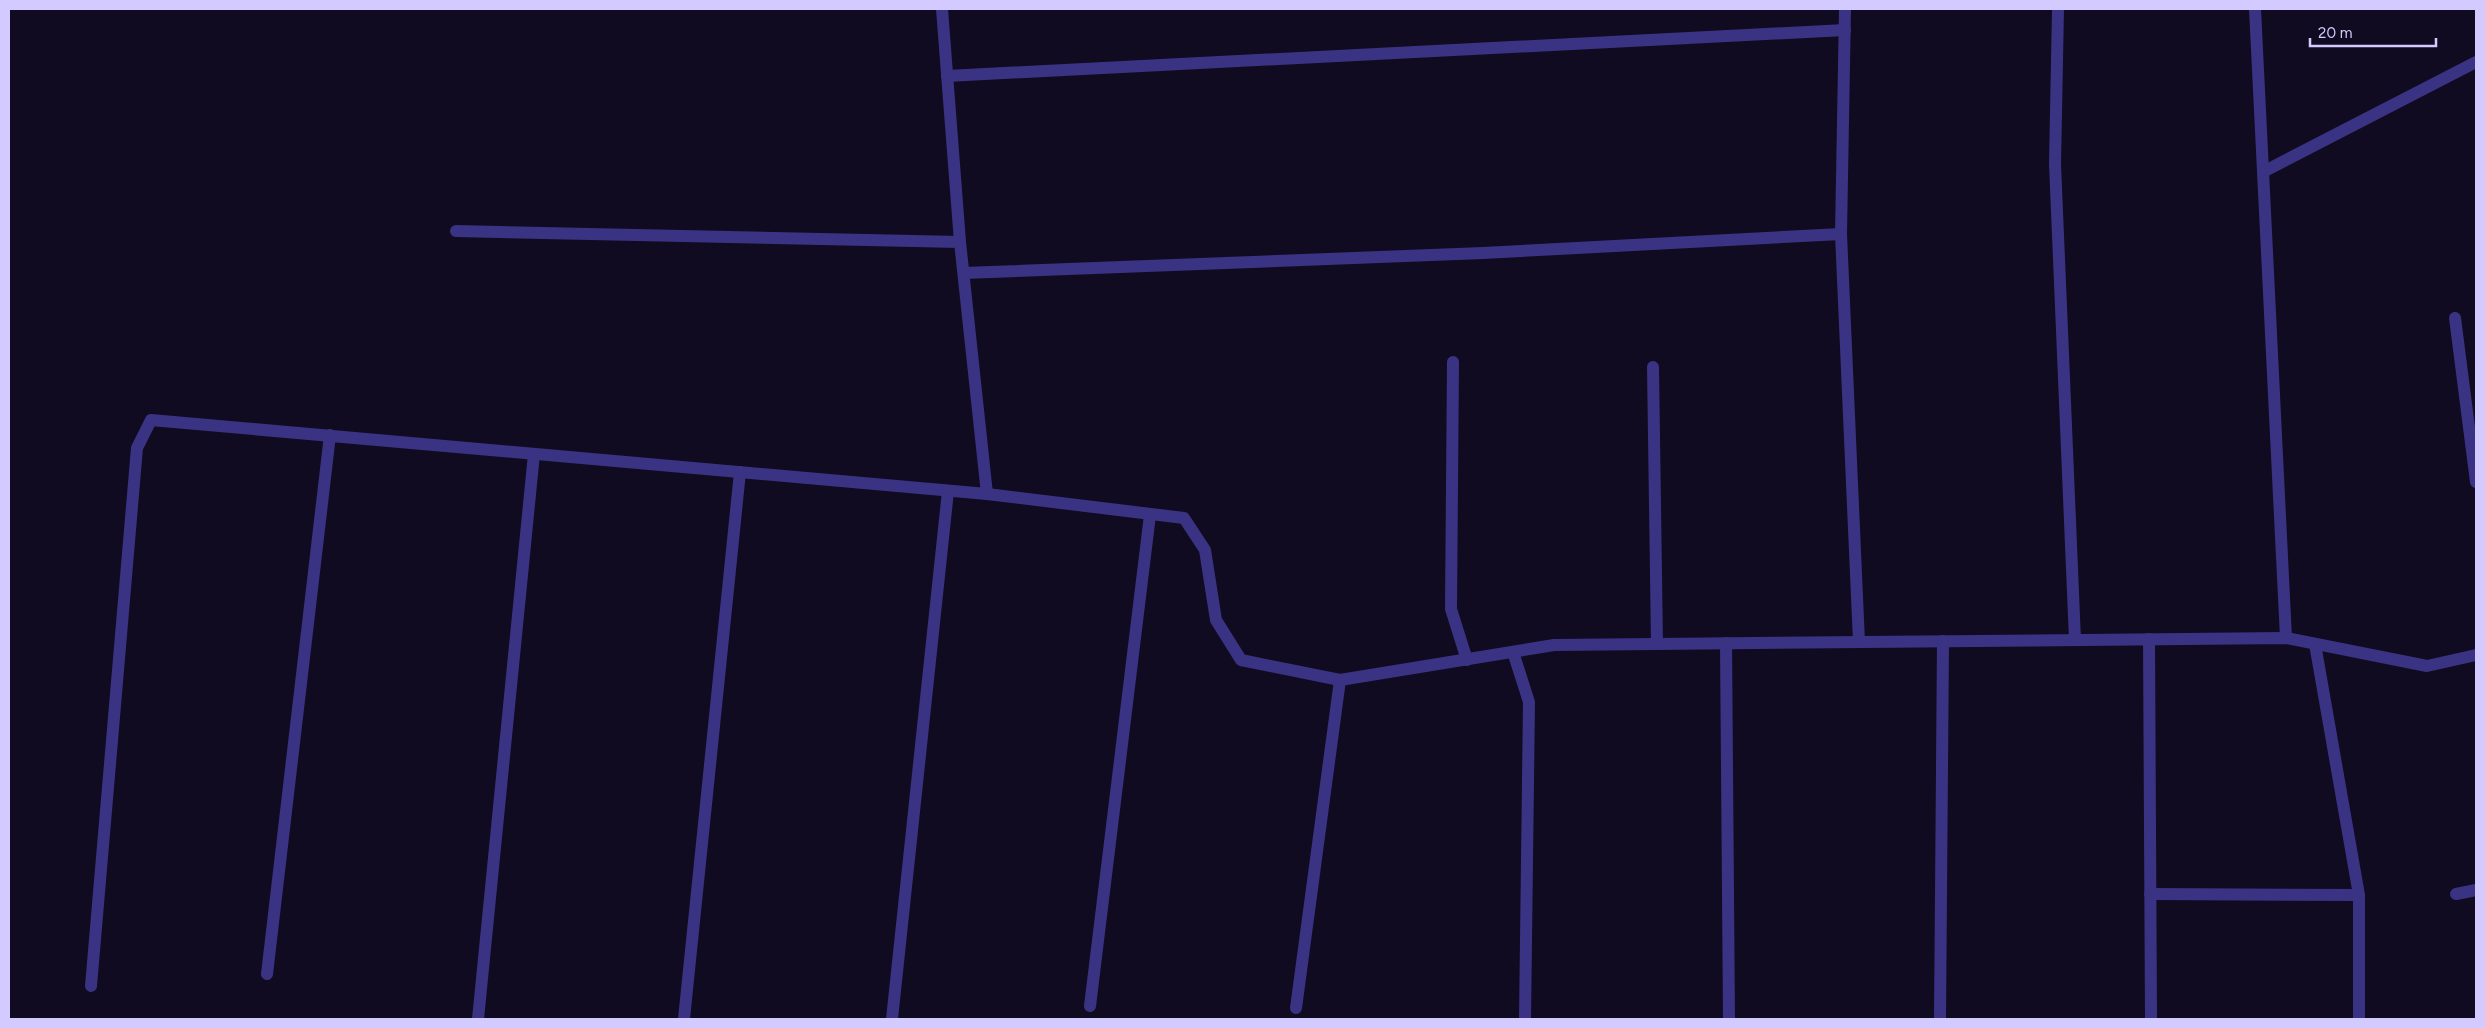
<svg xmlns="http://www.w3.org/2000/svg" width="2485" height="1028" viewBox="0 0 2485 1028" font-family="Figtree,sans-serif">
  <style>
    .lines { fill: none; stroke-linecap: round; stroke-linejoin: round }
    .minor { stroke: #3a3383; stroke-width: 12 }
  </style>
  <rect width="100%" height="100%" fill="#100b21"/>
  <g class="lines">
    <g class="minor">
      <polyline points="942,9 960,242 987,494"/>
      <polyline points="1845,9 1841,234 1859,642"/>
      <polyline points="2058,9 2055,164 2075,640"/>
      <polyline points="2255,9 2286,638"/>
      <polyline points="947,76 1845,30"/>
      <polyline points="2263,172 2476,62"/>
      <polyline points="456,231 960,242"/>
      <polyline points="964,273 1483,253 1841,234"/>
      <polyline points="2455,318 2476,482"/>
      <polyline points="1453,362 1451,609 1467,660"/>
      <polyline points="1653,367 1657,644"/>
      <polyline points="2149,639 2151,1019"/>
      <polyline points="1726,643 1729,1019"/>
      <polyline points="2315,644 2359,895 2359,1019"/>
      <polyline points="1513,652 1529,702 1525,1019"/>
      <polyline points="2150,894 2359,895"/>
      <polyline points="2456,894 2476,890"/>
      <polyline points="267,974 330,435"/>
      <polyline points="91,986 137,448 151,420 987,494 1184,518 1205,550 1216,620 1241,660 1340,680 1554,645 2286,638 2427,666 2476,655"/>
      <polyline points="1090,1006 1150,515"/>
      <polyline points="1296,1008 1340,680"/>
      <polyline points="478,1019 534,454"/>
      <polyline points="684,1019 740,472"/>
      <polyline points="892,1019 948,491"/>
      <polyline points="1940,1019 1943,641"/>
    </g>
  </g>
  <rect width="2485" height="1028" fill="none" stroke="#d3cbff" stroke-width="20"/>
  <path d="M2310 38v8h126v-8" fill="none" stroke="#d3cbff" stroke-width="2.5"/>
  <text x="2318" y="38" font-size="15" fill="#d3cbff" stroke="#100b21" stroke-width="4" paint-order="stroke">20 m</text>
</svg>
